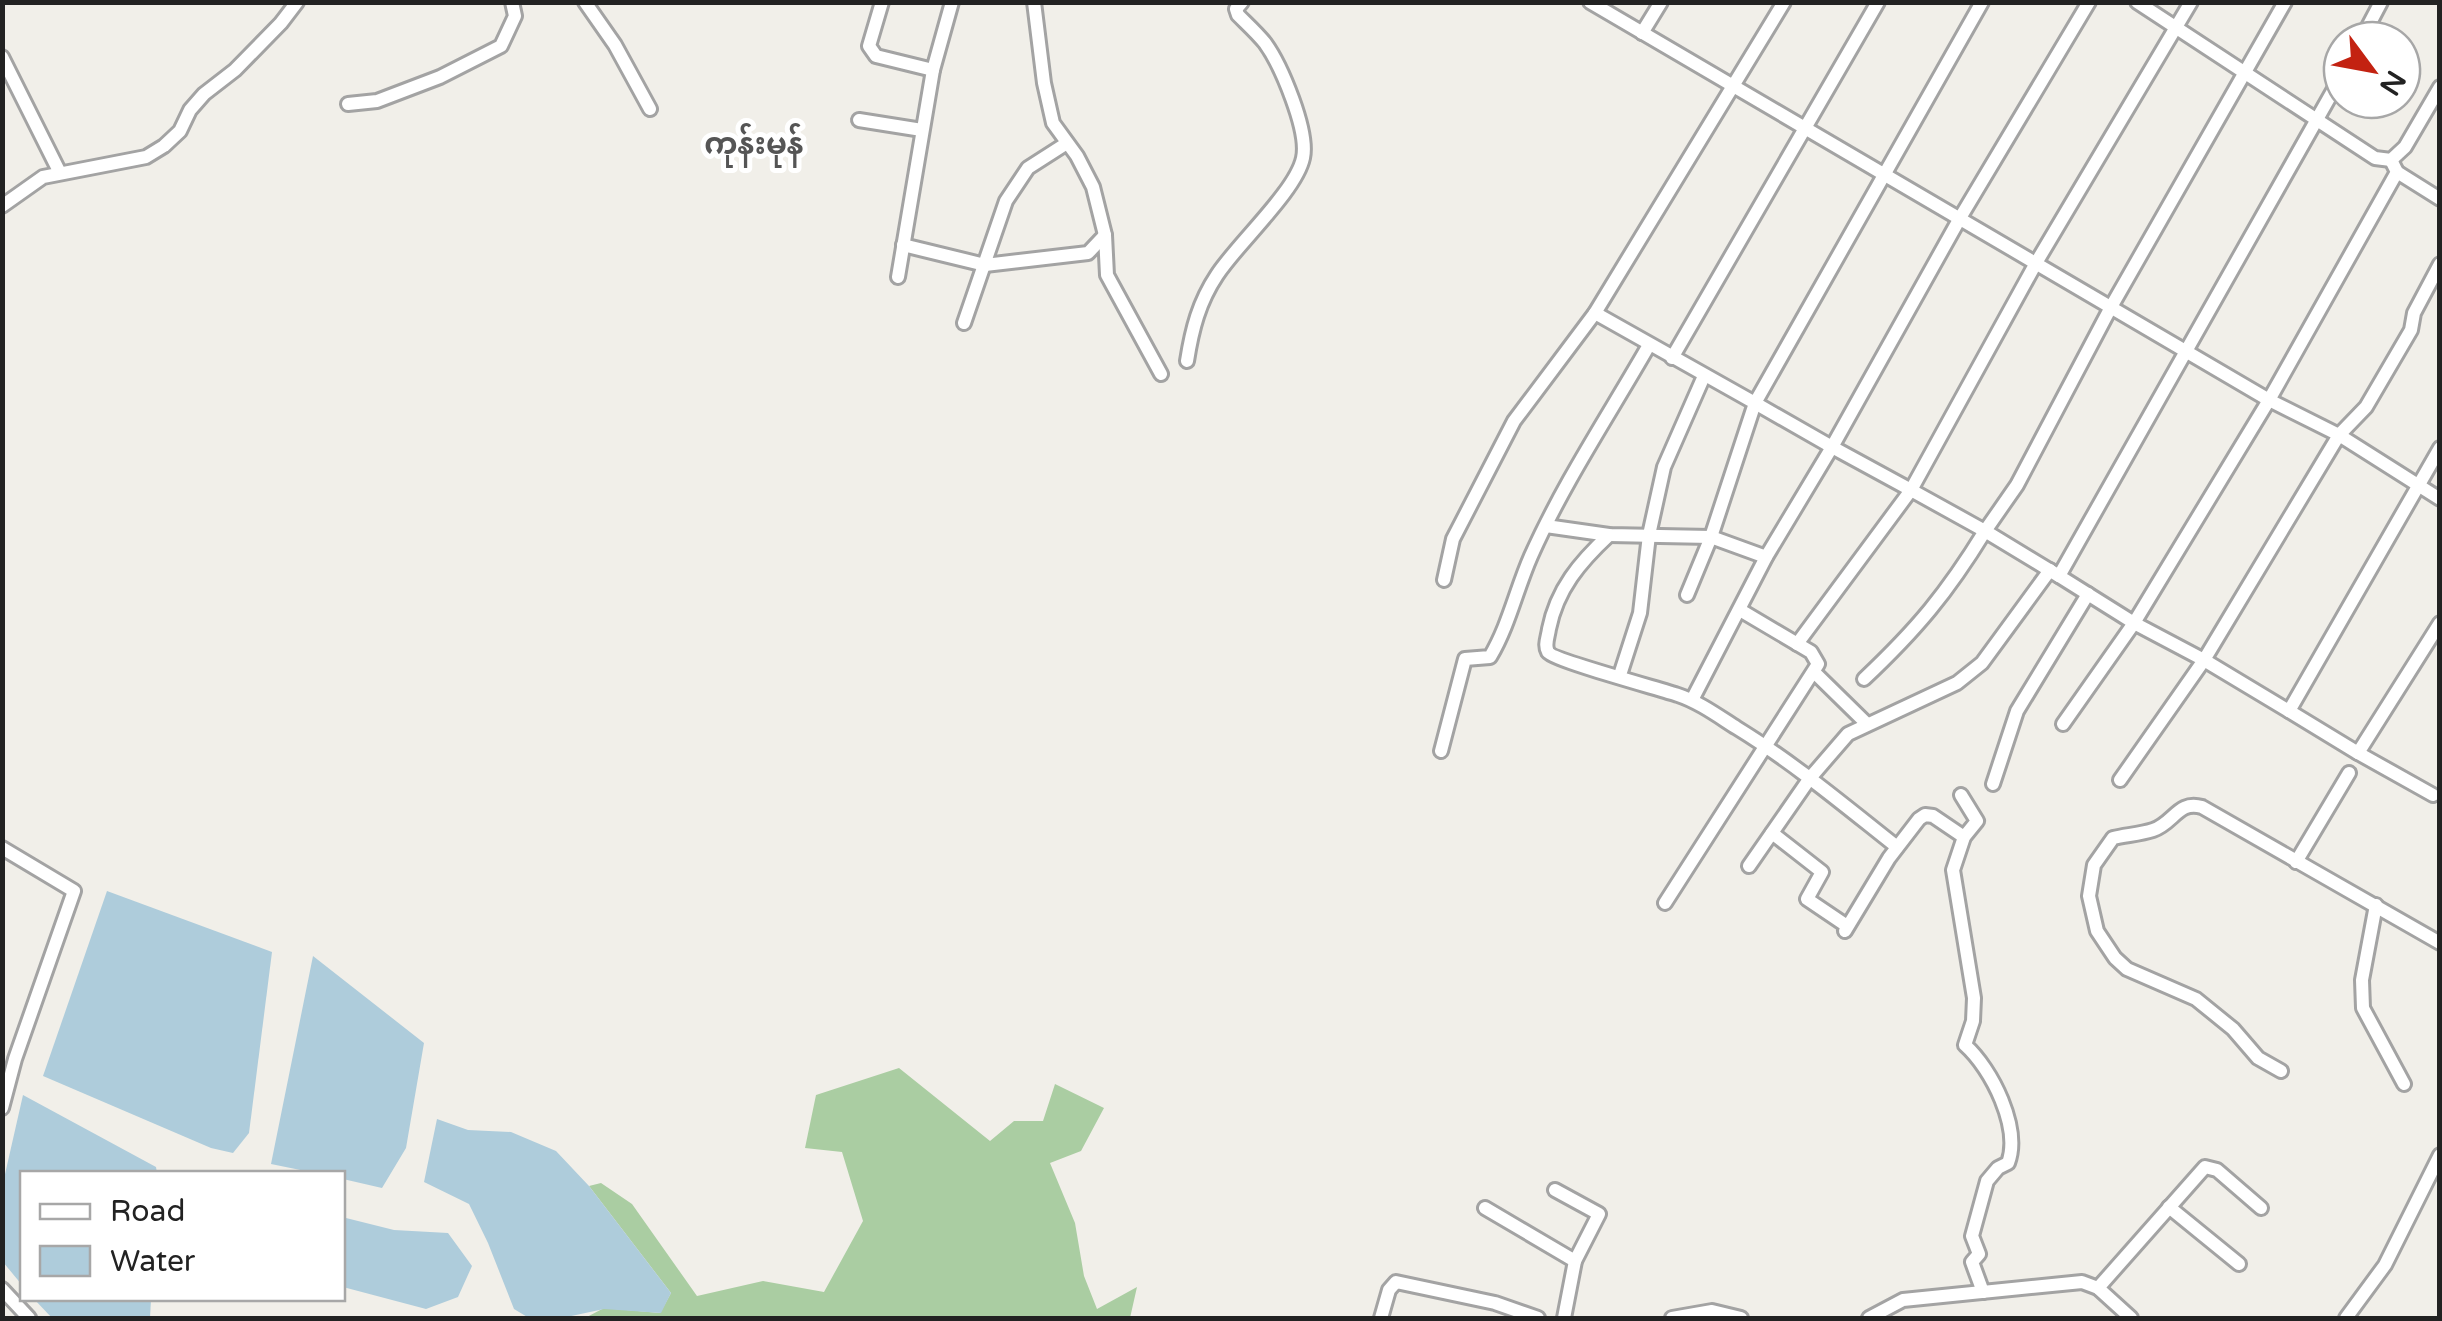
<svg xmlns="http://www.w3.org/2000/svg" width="2442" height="1321" viewBox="0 0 2442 1321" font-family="'Varela Round','Noto Sans Myanmar',sans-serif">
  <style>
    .forest { fill: #aacda2 }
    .water { fill: #aeccdb }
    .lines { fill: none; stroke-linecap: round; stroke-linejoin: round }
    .street-casing { stroke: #a3a3a3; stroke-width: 18 }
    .street { stroke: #fff; stroke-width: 12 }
    .labels { text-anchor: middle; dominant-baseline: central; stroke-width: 10; stroke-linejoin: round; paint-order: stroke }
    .quarter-label { font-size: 30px; font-weight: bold; fill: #555; stroke: #fff }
  </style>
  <rect width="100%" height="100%" fill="#f1efe9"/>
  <polygon class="forest" points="899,1068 990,1141 1014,1121 1043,1121 1055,1084 1104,1108 1081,1151 1050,1163 1075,1223 1084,1276 1097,1309 1137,1287 1130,1318 585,1318 604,1308 660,1313 671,1293 589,1186 601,1183 632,1204 697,1296 763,1281 824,1292 863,1221 842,1152 805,1148 816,1095"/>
  <g class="water">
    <polygon points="107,891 272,952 249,1133 233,1153 211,1148 43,1076"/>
    <polygon points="313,956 424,1043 406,1148 382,1188 343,1179 342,1174 315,1173 271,1164"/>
    <polygon points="23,1095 156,1167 157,1173 22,1174 22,1285 3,1262 3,1183"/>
    <polygon points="437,1119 468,1130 511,1132 556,1151 589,1186 671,1293 661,1313 604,1309 562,1318 529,1318 514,1309 488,1243 469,1204 424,1182"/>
    <polygon points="342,1217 394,1230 448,1233 472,1266 458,1297 426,1309 343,1287"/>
    <polygon points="34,1299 151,1299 150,1318 52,1318"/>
  </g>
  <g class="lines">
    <defs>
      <g id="street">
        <polyline points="585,2 615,45 650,109"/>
        <polyline points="882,2 869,46 876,56 933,70"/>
        <polyline points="1034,2 1044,83 1053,123 1077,156 1093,187 1105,235 1107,275 1161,374"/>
        <polyline points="1590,2 2269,400 2339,435 2440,499"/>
        <polyline points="2137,2 2375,158 2391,160 2405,147 2440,87"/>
        <polyline points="1642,33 1661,2"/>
        <polyline points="2361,40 2381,2"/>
        <polyline points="2,57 60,173"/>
        <polyline points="348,104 377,101 440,77 501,46 515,16 512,2"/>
        <polyline points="859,120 922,130"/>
        <polyline points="2397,172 2440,199"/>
        <polyline points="2,206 43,177 146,157 164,146 180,131 190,110 204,94 235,70 281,23 297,2"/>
        <polyline points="903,245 985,265 1088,253 1105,235"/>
        <polyline points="898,277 933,70 952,2"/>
        <polyline points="1595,313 1755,403 1711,537 1687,595"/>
        <polyline points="964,323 1006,201 1028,168 1067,143"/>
        <polyline points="1672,358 1878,2"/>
        <path d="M1187,361c5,-32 12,-59 30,-86 20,-31 79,-84 86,-117 6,-27 -22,-93 -38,-115 -8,-10 -18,-19 -27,-28l-2,-6 6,-7"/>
        <polyline points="1546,526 1609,535 1711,537 1766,557"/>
        <path d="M1609,535c-29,27 -52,54 -60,94 -1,8 -5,16 -1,23 5,8 112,37 130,43 21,7 40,21 59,33 57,35 108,78 160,119"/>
        <polyline points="2059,576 1985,531 2017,485 2111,307 2285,2"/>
        <polyline points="1444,580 1453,539 1514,421 1595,313 1784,2"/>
        <polyline points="1797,644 1911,490 1832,447 1960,218 2089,2"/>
        <polyline points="1815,673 1866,723"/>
        <polyline points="1620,675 1640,613 1649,535 1664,467 1704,376"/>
        <path d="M1864,679c53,-50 83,-86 121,-148l-74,-41 125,-227 155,-261"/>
        <polyline points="1692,700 1766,557 1832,447 1755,403 1982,2"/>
        <polyline points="2289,711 2204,660 2339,435 2366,407 2411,330 2414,313 2440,264"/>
        <polyline points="2063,724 2134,623 2059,576 2342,75"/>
        <path d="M1441,751l24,-92 25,-2c19,-32 26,-67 41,-101 33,-74 78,-141 118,-211"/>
        <polyline points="2358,753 2289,711 2440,448"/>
        <polyline points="2120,780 2204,660 2134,623 2269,400 2397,172 2391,160"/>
        <polyline points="1993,784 2017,711 2088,594"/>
        <path d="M1961,795l16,26 -13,16 -11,33 21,128 -1,23 -8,24c27,24 56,83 43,118l-10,5 -11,13 -15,55 7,18 -7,8 11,30"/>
        <polyline points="2433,795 2358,753 2440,623"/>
        <polyline points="1772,833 1822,872 1807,899 1847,926"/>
        <polyline points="2,848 74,891 15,1059 2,1108"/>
        <polyline points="2296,862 2349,773"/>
        <polyline points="1749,866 1810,778 1848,734 1957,683 1982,663 2050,570"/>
        <polyline points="1665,903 1818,664 1811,652 1740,610"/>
        <polyline points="2376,905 2362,980 2363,1008 2404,1084"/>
        <polyline points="1845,931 1889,858 1919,819 1925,815 1933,816 1964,837"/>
        <path d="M2281,1071l-23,-13 -25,-29 -37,-30 -69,-30 -12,-11 -18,-27 -8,-35 5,-31 19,-27c13,-3 28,-4 40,-8 21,-7 25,-30 49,-23l238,136"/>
        <polyline points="1555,1190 1599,1214 1575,1261 1564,1318"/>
        <polyline points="2169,1207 2239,1264"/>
        <polyline points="1485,1208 1575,1261"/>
        <polyline points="2098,1288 2205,1167 2217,1170 2261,1208"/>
        <polyline points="2,1289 29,1318"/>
        <polyline points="1381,1318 1389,1290 1396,1282 1495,1303 1538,1318"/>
        <polyline points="1672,1318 1712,1311 1741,1318"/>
        <polyline points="1869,1318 1903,1300 2082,1282 2098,1288 2131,1318"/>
        <polyline points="2346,1318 2385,1265 2440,1155"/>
      </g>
    </defs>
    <use href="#street" class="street-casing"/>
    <use href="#street" class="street"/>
  </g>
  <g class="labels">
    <g class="quarter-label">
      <text x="754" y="144">ကုန်းမုန်</text>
    </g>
  </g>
  <rect width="2442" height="1321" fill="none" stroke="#222222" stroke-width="10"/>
  <rect x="20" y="1171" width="325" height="130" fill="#ffffff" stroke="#a7a7a7" stroke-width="2.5"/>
  <rect x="40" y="1204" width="50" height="15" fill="#ffffff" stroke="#a7a7a7" stroke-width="2.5"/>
  <text x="110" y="1221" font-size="30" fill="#222222">Road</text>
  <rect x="40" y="1246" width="50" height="30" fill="#aeccdb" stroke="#a7a7a7" stroke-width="2.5"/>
  <text x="110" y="1271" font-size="30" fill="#222222">Water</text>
  <g transform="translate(2372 70) rotate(122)"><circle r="48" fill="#ffffff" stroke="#a7a7a7" stroke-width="2.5"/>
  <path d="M0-8L18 38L0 25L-18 38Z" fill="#c32211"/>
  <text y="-15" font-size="28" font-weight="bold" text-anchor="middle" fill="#222222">N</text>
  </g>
</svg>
